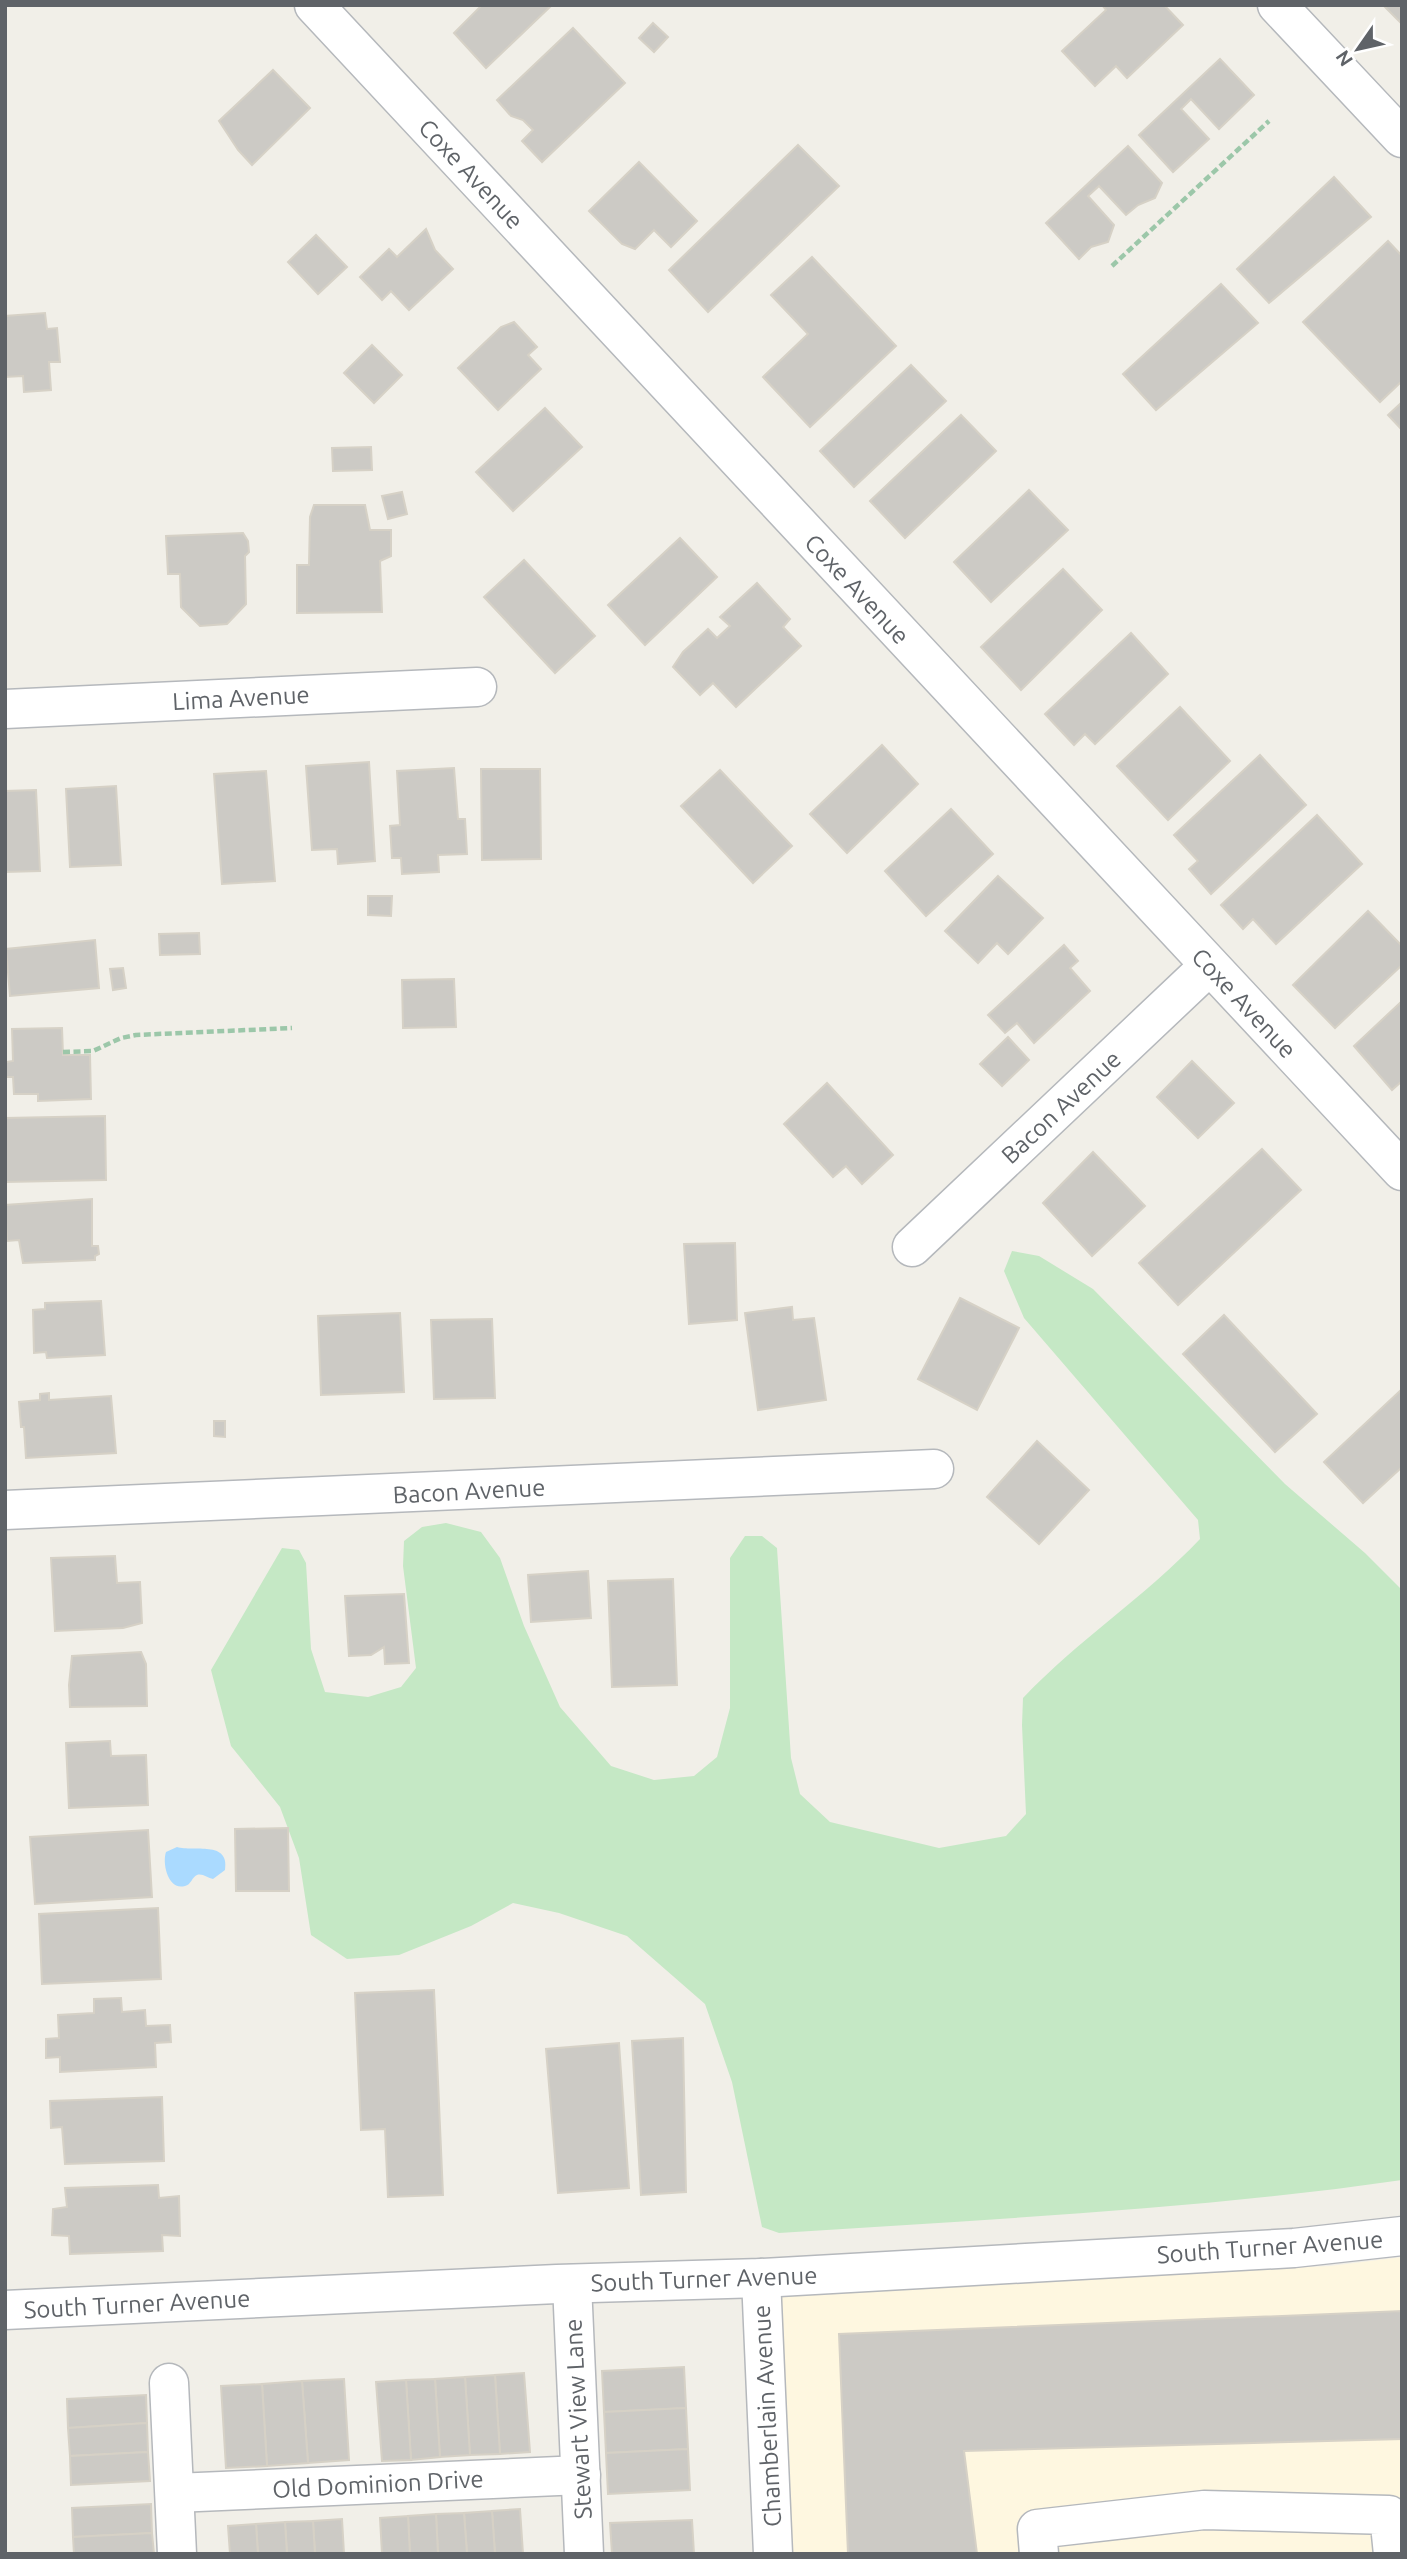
<svg xmlns="http://www.w3.org/2000/svg" width="1407" height="2559" viewBox="0 0 1407 2559" font-family="Ubuntu,sans-serif">
  <style>
    .commercial { fill: #fef7e0 }
    .green { fill: #c5e8c5 }
    .water { fill: #aadaff }
    .building { fill: #cccac5; stroke: #d6d1c6; stroke-width: 2 }
    .lines { fill: none; stroke-linecap: round; stroke-linejoin: round }
    .minor-casing { stroke: #b5b8bc; stroke-width: 41 }
    .path { stroke: #9cc7a9; stroke-width: 4.5; stroke-dasharray: 7 3.5; stroke-linecap: butt }
    .minor { stroke: #fff; stroke-width: 38 }
    .labels { text-anchor: middle; dominant-baseline: central; stroke-width: 6; stroke-linejoin: round; paint-order: stroke }
    .street-label { font-size: 24px; fill: #5f6368; stroke: #fff }
  </style>
  <rect width="100%" height="100%" fill="#f1efe8"/>
  <polygon class="commercial" points="1402,2257 1402,2554 781,2554 777,2292 1330,2266"/>
  <path class="green" d="M1012,1251l27,5 54,33 192,195 80,69 37,37v590c-206,30 -415,39 -623,53l-17,-6 -30,-145 -27,-78 -78,-68 -68,-23 -46,-10 -42,23 -72,29 -52,4 -36,-24 -12,-77 -19,-51 -49,-61 -20,-76 71,-122 17,2 7,13 5,86 14,43 43,5 33,-10 15,-19 -13,-102 1,-25 18,-14 24,-4 35,9 19,26 24,68 36,81 51,59 43,14 40,-4 23,-19 13,-49v-150l15,-22h17l15,12 14,210 9,36 30,28 109,26 67,-12 20,-22 -4,-89 1,-27c55,-58 122,-101 177,-159l-2,-19 -174,-202 -20,-47z"/>
  <path class="water" d="M177,1847c16,5 53,-7 48,23l-12,9c-5,-1 -11,-6 -16,-4 -5,2 -6,10 -12,11 -17,5 -23,-23 -19,-34z"/>
  <g class="building">
    <polygon points="482,5 552,5 486,68 454,33"/>
    <polygon points="1102,5 1164,5 1183,25 1127,78 1116,66 1095,86 1062,51 1106,10"/>
    <polygon points="1383,5 1402,5 1402,24"/>
    <polygon points="653,23 668,37 654,52 639,38"/>
    <polygon points="573,28 625,83 542,162 522,141 533,130 523,120 511,116 497,100"/>
    <polygon points="1220,59 1254,95 1219,129 1191,99 1181,109 1209,139 1173,172 1139,135"/>
    <polygon points="273,70 310,108 252,165 238,150 219,121"/>
    <polygon points="798,145 839,186 708,312 669,270"/>
    <polygon points="1128,146 1162,183 1155,198 1138,205 1126,215 1099,186 1088,196 1114,225 1108,242 1091,247 1079,259 1046,223"/>
    <polygon points="639,162 697,221 671,247 654,230 635,249 622,244 589,211"/>
    <polygon points="1334,177 1371,217 1269,303 1237,269"/>
    <polygon points="426,229 435,250 453,269 409,310 391,291 382,300 360,277 389,249 397,257"/>
    <polygon points="316,235 347,267 318,294 288,262"/>
    <polygon points="1388,241 1402,256 1402,381 1380,402 1303,322"/>
    <polygon points="812,257 896,346 810,427 763,377 808,334 771,295"/>
    <polygon points="1221,284 1258,323 1156,410 1123,374"/>
    <polygon points="45,313 47,329 57,328 60,362 49,362 51,390 24,392 23,376 5,377 5,316"/>
    <polygon points="514,322 537,347 528,355 541,369 498,410 458,368 501,327"/>
    <polygon points="372,345 402,375 374,403 344,373"/>
    <polygon points="911,365 946,401 854,487 820,451"/>
    <polygon points="1402,402 1402,430 1388,415"/>
    <polygon points="545,408 582,447 513,511 476,472"/>
    <polygon points="961,415 996,451 905,538 870,501"/>
    <polygon points="371,447 372,470 333,471 332,448"/>
    <polygon points="1029,490 1068,530 991,602 954,562"/>
    <polygon points="402,492 407,514 388,519 382,496"/>
    <polygon points="314,505 365,505 370,530 391,530 391,556 380,561 382,612 297,613 297,565 309,565 310,517"/>
    <polygon points="243,533 248,541 249,552 245,556 246,604 227,624 200,626 181,607 180,574 168,574 166,536"/>
    <polygon points="680,538 717,577 645,645 608,605"/>
    <polygon points="524,560 595,636 555,673 484,597"/>
    <polygon points="1063,569 1102,610 1021,690 981,647"/>
    <polygon points="757,583 790,619 783,627 801,646 736,707 713,683 700,695 673,667 683,652 708,629 717,638 730,626 720,617"/>
    <polygon points="1131,633 1168,674 1095,744 1085,734 1074,745 1045,714"/>
    <polygon points="1180,707 1230,761 1168,820 1117,766"/>
    <polygon points="882,745 918,784 847,853 810,814"/>
    <polygon points="1260,755 1306,805 1211,894 1189,869 1198,861 1174,835"/>
    <polygon points="369,762 375,861 338,864 337,849 312,850 306,766"/>
    <polygon points="454,768 458,819 465,819 467,854 438,855 439,872 402,874 401,858 392,858 390,826 400,825 397,771"/>
    <polygon points="481,769 540,769 541,859 482,860"/>
    <polygon points="720,770 792,846 753,883 681,806"/>
    <polygon points="266,771 275,881 222,884 214,774"/>
    <polygon points="116,786 121,865 70,867 66,789"/>
    <polygon points="36,790 40,871 5,872 5,791"/>
    <polygon points="951,809 993,854 926,916 885,871"/>
    <polygon points="1317,815 1362,864 1276,944 1253,919 1243,929 1221,905"/>
    <polygon points="998,876 1043,918 1008,954 997,943 978,963 945,931"/>
    <polygon points="368,896 392,896 391,916 368,915"/>
    <polygon points="1368,911 1402,946 1402,965 1335,1028 1293,985"/>
    <polygon points="199,933 200,954 160,955 159,934"/>
    <polygon points="95,940 99,988 10,996 6,949"/>
    <polygon points="1064,945 1078,961 1070,968 1090,991 1034,1043 1017,1023 1005,1033 988,1015"/>
    <polygon points="123,968 126,988 113,990 110,969"/>
    <polygon points="454,979 456,1027 403,1028 402,980"/>
    <polygon points="1402,1001 1402,1081 1392,1090 1354,1046"/>
    <polygon points="62,1028 63,1055 90,1055 91,1099 38,1101 38,1094 14,1094 13,1077 6,1077 6,1062 13,1061 12,1029"/>
    <polygon points="1008,1037 1029,1060 1002,1086 980,1064"/>
    <polygon points="1192,1061 1234,1103 1198,1138 1157,1097"/>
    <polygon points="827,1083 893,1155 862,1184 846,1166 833,1177 784,1124"/>
    <polygon points="105,1116 106,1180 5,1182 5,1118"/>
    <polygon points="1262,1149 1301,1190 1178,1305 1139,1263"/>
    <polygon points="1093,1152 1145,1206 1092,1256 1043,1203"/>
    <polygon points="92,1199 92,1246 98,1246 99,1254 95,1256 95,1260 23,1263 19,1240 7,1241 5,1205"/>
    <polygon points="735,1243 737,1320 689,1324 684,1244"/>
    <polygon points="960,1298 1019,1328 977,1410 918,1379"/>
    <polygon points="101,1301 105,1355 47,1358 46,1352 34,1353 33,1310 45,1309 45,1303"/>
    <polygon points="792,1307 793,1320 814,1318 826,1400 758,1410 745,1313"/>
    <polygon points="400,1313 404,1392 321,1395 318,1316"/>
    <polygon points="1224,1315 1317,1414 1275,1452 1183,1354"/>
    <polygon points="492,1319 495,1398 434,1399 431,1320"/>
    <polygon points="1402,1389 1402,1467 1363,1503 1324,1462"/>
    <polygon points="49,1393 49,1400 111,1396 116,1453 26,1458 24,1427 21,1427 19,1402 40,1400 40,1394"/>
    <polygon points="214,1421 225,1421 225,1437 214,1436"/>
    <polygon points="1037,1441 1089,1490 1039,1544 987,1497"/>
    <polygon points="115,1556 117,1583 140,1582 142,1623 123,1628 55,1631 51,1558"/>
    <polygon points="588,1571 591,1618 531,1622 528,1575"/>
    <polygon points="673,1579 677,1685 612,1687 608,1581"/>
    <polygon points="404,1594 409,1663 385,1664 384,1647 371,1655 349,1656 345,1596"/>
    <polygon points="141,1652 146,1664 147,1706 70,1707 69,1685 72,1656"/>
    <polygon points="110,1741 111,1756 146,1755 148,1805 69,1808 66,1743"/>
    <polygon points="288,1828 289,1891 236,1891 235,1829"/>
    <polygon points="148,1830 152,1897 35,1904 30,1837"/>
    <polygon points="158,1908 161,1979 42,1984 39,1914"/>
    <polygon points="434,1990 443,2195 388,2197 385,2129 361,2130 355,1993"/>
    <polygon points="121,1998 122,2012 145,2010 146,2026 170,2025 171,2042 155,2043 156,2067 60,2072 60,2057 46,2058 46,2039 59,2038 58,2015 94,2013 94,1999"/>
    <polygon points="683,2038 686,2192 641,2195 632,2041"/>
    <polygon points="619,2043 629,2188 558,2193 546,2049"/>
    <polygon points="162,2097 164,2161 65,2164 62,2127 51,2128 50,2101"/>
    <polygon points="158,2185 159,2198 179,2196 180,2236 162,2235 163,2251 70,2254 69,2236 52,2235 53,2209 67,2207 65,2188"/>
    <polygon points="1402,2311 1402,2439 964,2451 977,2554 848,2554 839,2334"/>
    <polygon points="684,2367 686,2408 604,2412 602,2371"/>
    <polygon points="524,2373 530,2452 500,2454 495,2375"/>
    <polygon points="495,2375 500,2454 470,2455 465,2377"/>
    <polygon points="465,2377 470,2455 440,2457 435,2379"/>
    <polygon points="344,2379 349,2460 308,2463 302,2381"/>
    <polygon points="435,2379 440,2457 411,2460 406,2380"/>
    <polygon points="406,2380 411,2460 382,2461 376,2382"/>
    <polygon points="302,2381 308,2463 267,2466 262,2384"/>
    <polygon points="262,2384 267,2466 226,2468 221,2386"/>
    <polygon points="146,2395 147,2423 68,2428 67,2399"/>
    <polygon points="686,2408 688,2449 606,2453 604,2412"/>
    <polygon points="147,2423 148,2452 70,2456 68,2428"/>
    <polygon points="688,2449 690,2490 608,2494 606,2453"/>
    <polygon points="148,2452 150,2481 71,2485 70,2456"/>
    <polygon points="151,2504 152,2533 73,2537 72,2508"/>
    <polygon points="520,2509 523,2554 495,2554 492,2511"/>
    <polygon points="492,2511 495,2554 467,2554 464,2513"/>
    <polygon points="464,2513 467,2554 438,2554 436,2514"/>
    <polygon points="436,2514 438,2554 410,2554 408,2516"/>
    <polygon points="408,2516 410,2554 382,2554 380,2518"/>
    <polygon points="342,2519 344,2554 315,2554 313,2521"/>
    <polygon points="692,2520 694,2554 612,2554 610,2523"/>
    <polygon points="313,2521 315,2554 287,2554 285,2522"/>
    <polygon points="285,2522 287,2554 258,2554 256,2524"/>
    <polygon points="256,2524 258,2554 230,2554 228,2526"/>
    <polygon points="152,2533 154,2554 74,2554 73,2537"/>
  </g>
  <g class="lines">
    <defs>
      <g id="minor">
        <polyline points="314,5 1402,1171"/>
        <polyline points="1277,5 1402,138"/>
        <polyline points="5,709 477,687"/>
        <polyline points="912,1247 1209,966"/>
        <polyline points="5,1510 934,1469"/>
        <polyline points="761,2278 773,2554"/>
        <polyline points="572,2284 584,2554"/>
        <polyline points="5,2310 557,2284 761,2278 1294,2248 1402,2236"/>
        <polyline points="169,2383 177,2554"/>
        <polyline points="175,2493 581,2475"/>
        <polyline points="1039,2554 1037,2529 1204,2510 1389,2515 1393,2554"/>
      </g>
    </defs>
    <use href="#minor" class="minor-casing"/>
    <g class="path">
      <polyline points="1112,266 1269,121"/>
      <polyline points="63,1052 93,1051 121,1038 136,1035 292,1028"/>
    </g>
    <use href="#minor" class="minor"/>
  </g>
  <g class="labels">
    <g class="street-label">
      <text transform="translate(471 174) rotate(47)">Coxe Avenue</text>
      <text transform="translate(857 589) rotate(47)">Coxe Avenue</text>
      <text transform="translate(241 698) rotate(-3)">Lima Avenue</text>
      <text transform="translate(1244 1003) rotate(47)">Coxe Avenue</text>
      <text transform="translate(1061 1107) rotate(-43)">Bacon Avenue</text>
      <text transform="translate(469 1491) rotate(-3)">Bacon Avenue</text>
      <text transform="translate(1270 2247) rotate(-4)">South Turner Avenue</text>
      <text transform="translate(704 2279) rotate(-2)">South Turner Avenue</text>
      <text transform="translate(137 2304) rotate(-3)">South Turner Avenue</text>
      <text transform="translate(767 2416) rotate(-93)">Chamberlain Avenue</text>
      <text transform="translate(578 2419) rotate(-93)">Stewart View Lane</text>
      <text transform="translate(378 2484) rotate(-3)">Old Dominion Drive</text>
    </g>
  </g>
  <rect width="1407" height="2559" fill="none" stroke="#5f6368" stroke-width="14"/>
  <g transform="translate(1358 49) rotate(236)" stroke="#ffffff" stroke-width="5" paint-order="stroke">
  <path d="M0-5L12 26L0 18L-12 26Z" fill="#5f6368"/>
  <text y="-10" font-size="19" font-weight="bold" text-anchor="middle" fill="#5f6368">N</text>
  </g>
</svg>
